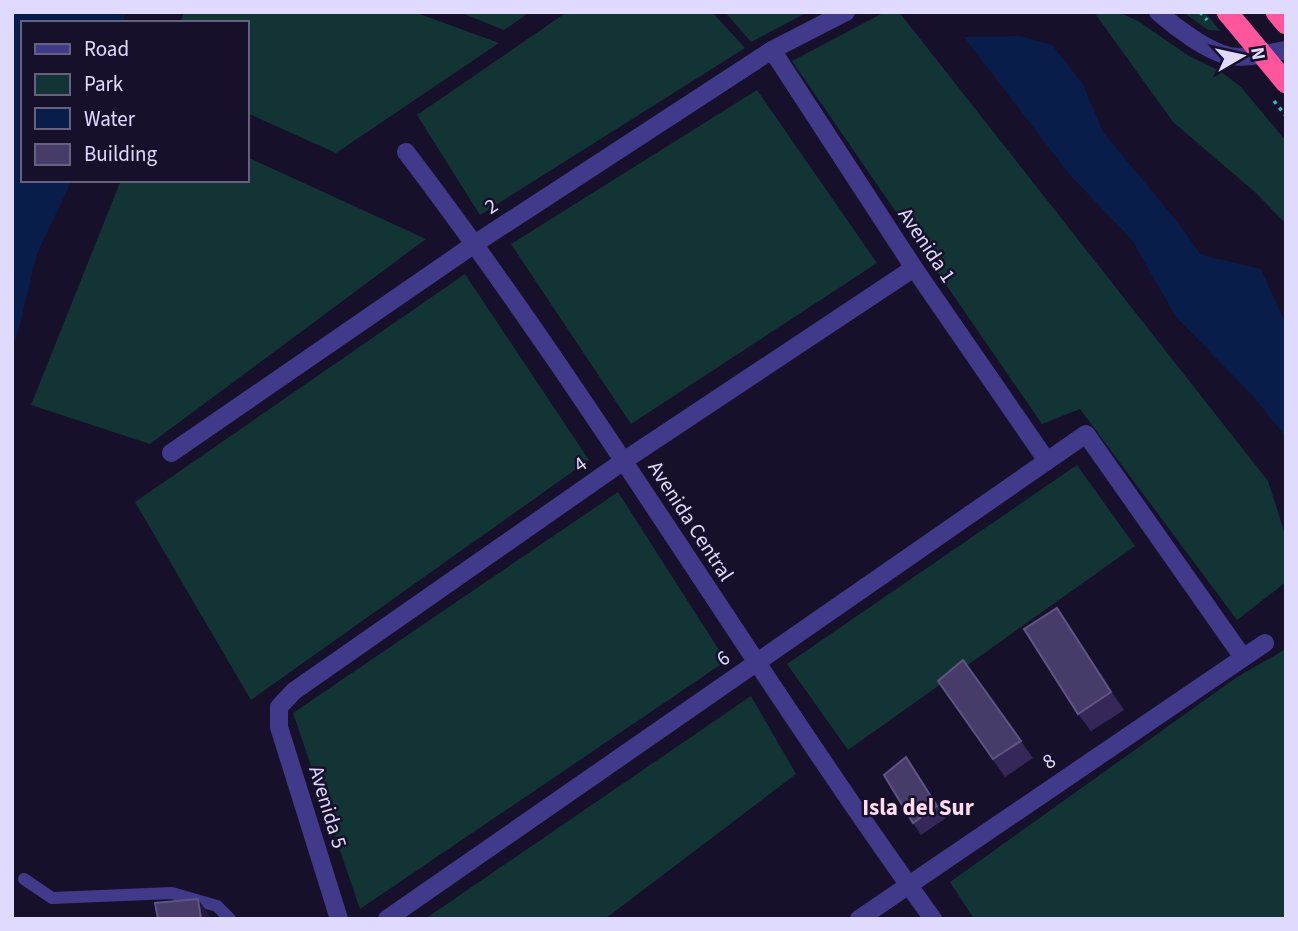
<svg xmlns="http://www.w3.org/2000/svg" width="1298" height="931" viewBox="0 0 1298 931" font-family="'Source Sans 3',sans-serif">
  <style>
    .green { fill: #133435 }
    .water { fill: #091d4b }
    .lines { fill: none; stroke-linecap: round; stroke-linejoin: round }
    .path { stroke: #2cc0bf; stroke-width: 3.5; stroke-dasharray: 3.5 5; stroke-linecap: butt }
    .lane { stroke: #413a8b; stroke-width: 12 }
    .street { stroke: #413a8b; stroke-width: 18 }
    .highway { stroke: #ff559d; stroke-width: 21 }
    .wall { fill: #352859 }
    .shaded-wall { fill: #21173f }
    .building { fill: #473b6a; stroke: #5f5482; stroke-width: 2 }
    .labels { text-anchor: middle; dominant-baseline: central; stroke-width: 5; stroke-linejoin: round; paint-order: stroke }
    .street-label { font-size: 21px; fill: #e0daff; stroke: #16102b }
    .neighbourhood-label { font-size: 23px; font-weight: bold; fill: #ffdcf0; stroke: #16102b }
  </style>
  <rect width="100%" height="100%" fill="#16102b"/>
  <g class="green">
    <polygon points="184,12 414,12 499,43 336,153 247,113 247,23 180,23"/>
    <polygon points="459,12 530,12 504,30"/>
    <polygon points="567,12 712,12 745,48 480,215 417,115"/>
    <polygon points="725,12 808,12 751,42"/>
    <polygon points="885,12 899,12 1268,481 1286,537 1286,582 1237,620 1080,409 1042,424 792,61"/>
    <polygon points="1094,12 1118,12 1138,21 1189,56 1220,71 1241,87 1286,141 1286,224 1256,193 1173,122"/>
    <polygon points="1183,12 1205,12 1220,31 1208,30"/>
    <polygon points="757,90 877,263 631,424 511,244"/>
    <polygon points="247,157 426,239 150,444 31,405 121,180 247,180"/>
    <polygon points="465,274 589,460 251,700 135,502"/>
    <polygon points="1077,465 1135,546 848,750 787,664"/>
    <polygon points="618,492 726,661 360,909 293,713"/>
    <polygon points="1286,649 1286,919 974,919 950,882 1237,677"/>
    <polygon points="751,696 796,774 605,919 425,919"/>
  </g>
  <g class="water">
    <polygon points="12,12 126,12 122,23 23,23 23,180 72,180 37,254 18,332 12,347"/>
    <polygon points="1020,36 1052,45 1083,84 1103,132 1179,224 1201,255 1261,269 1286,325 1286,437 1252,395 1176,317 1132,240 1069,174 964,37"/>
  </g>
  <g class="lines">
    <g class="path">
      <polyline points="1200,12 1207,20"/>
      <polyline points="1274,101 1286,116"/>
    </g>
    <polyline class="lane" points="24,879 52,898 172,893 217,906 230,919"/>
    <g class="street">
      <path d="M1158,12c17,15 50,40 72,44 18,3 38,-3 56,-6"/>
      <polyline points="772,50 914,268 1047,461"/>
      <path d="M406,152c188,247 345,515 527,767"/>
      <polyline points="171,453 476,243 772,50 846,12"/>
      <polyline points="339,919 279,727 279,707 294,691 625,460 914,268"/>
      <polyline points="387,919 1086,434 1242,656"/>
      <polyline points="859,919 1265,643"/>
    </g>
    <g class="highway">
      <polyline points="1227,12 1286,83"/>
      <polyline points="1276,12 1286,24"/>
    </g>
  </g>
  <g class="wall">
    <polygon points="1069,625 1124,710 1091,731 1078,714"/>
    <polygon points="963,660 1033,758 1005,777 938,681"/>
    <polygon points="914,770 946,818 921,835 913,823"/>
  </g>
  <g class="shaded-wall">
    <polygon points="1057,608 1069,625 1124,710 1111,692"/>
    <polygon points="198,899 210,916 211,919 201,919"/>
  </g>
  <g class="building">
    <polygon points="1057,608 1111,692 1078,714 1024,629"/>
    <polygon points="963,660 1021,741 993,759 938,681"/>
    <polygon points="906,757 937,806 913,823 884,775"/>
    <polygon points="198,899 201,919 158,919 155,903"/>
  </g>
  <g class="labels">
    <g class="street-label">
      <text transform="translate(491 206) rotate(-33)">2</text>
      <text transform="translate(927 245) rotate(56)">Avenida 1</text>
      <text transform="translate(580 464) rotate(-35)">4</text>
      <text transform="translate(691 521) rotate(57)">Avenida Central</text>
      <text transform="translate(723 658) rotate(-35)">6</text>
      <text transform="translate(1049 761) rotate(-34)">8</text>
      <text transform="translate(328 807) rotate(73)">Avenida 5</text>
    </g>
    <g class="neighbourhood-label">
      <text x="918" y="807">Isla del Sur</text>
    </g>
  </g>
  <rect width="1298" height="931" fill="none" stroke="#e0daff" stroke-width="28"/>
  <rect x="21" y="21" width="228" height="161" fill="#16102b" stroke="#676180" stroke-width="2"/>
  <rect x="35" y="44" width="35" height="10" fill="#413a8b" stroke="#676180" stroke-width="2"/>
  <text x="84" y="56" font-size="21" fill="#e0daff">Road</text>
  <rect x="35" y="74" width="35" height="21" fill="#133435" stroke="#676180" stroke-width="2"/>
  <text x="84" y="91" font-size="21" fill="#e0daff">Park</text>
  <rect x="35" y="108" width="35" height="21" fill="#091d4b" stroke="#676180" stroke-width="2"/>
  <text x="84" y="126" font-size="21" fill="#e0daff">Water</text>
  <rect x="35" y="144" width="35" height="21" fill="#473b6a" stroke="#676180" stroke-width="2"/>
  <text x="84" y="161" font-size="21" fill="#e0daff">Building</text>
  <g transform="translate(1242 56) rotate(81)" stroke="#16102b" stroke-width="5" paint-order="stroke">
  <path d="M0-5L12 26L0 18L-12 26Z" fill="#e0daff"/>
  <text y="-10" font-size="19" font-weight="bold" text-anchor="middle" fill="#e0daff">N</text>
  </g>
</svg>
